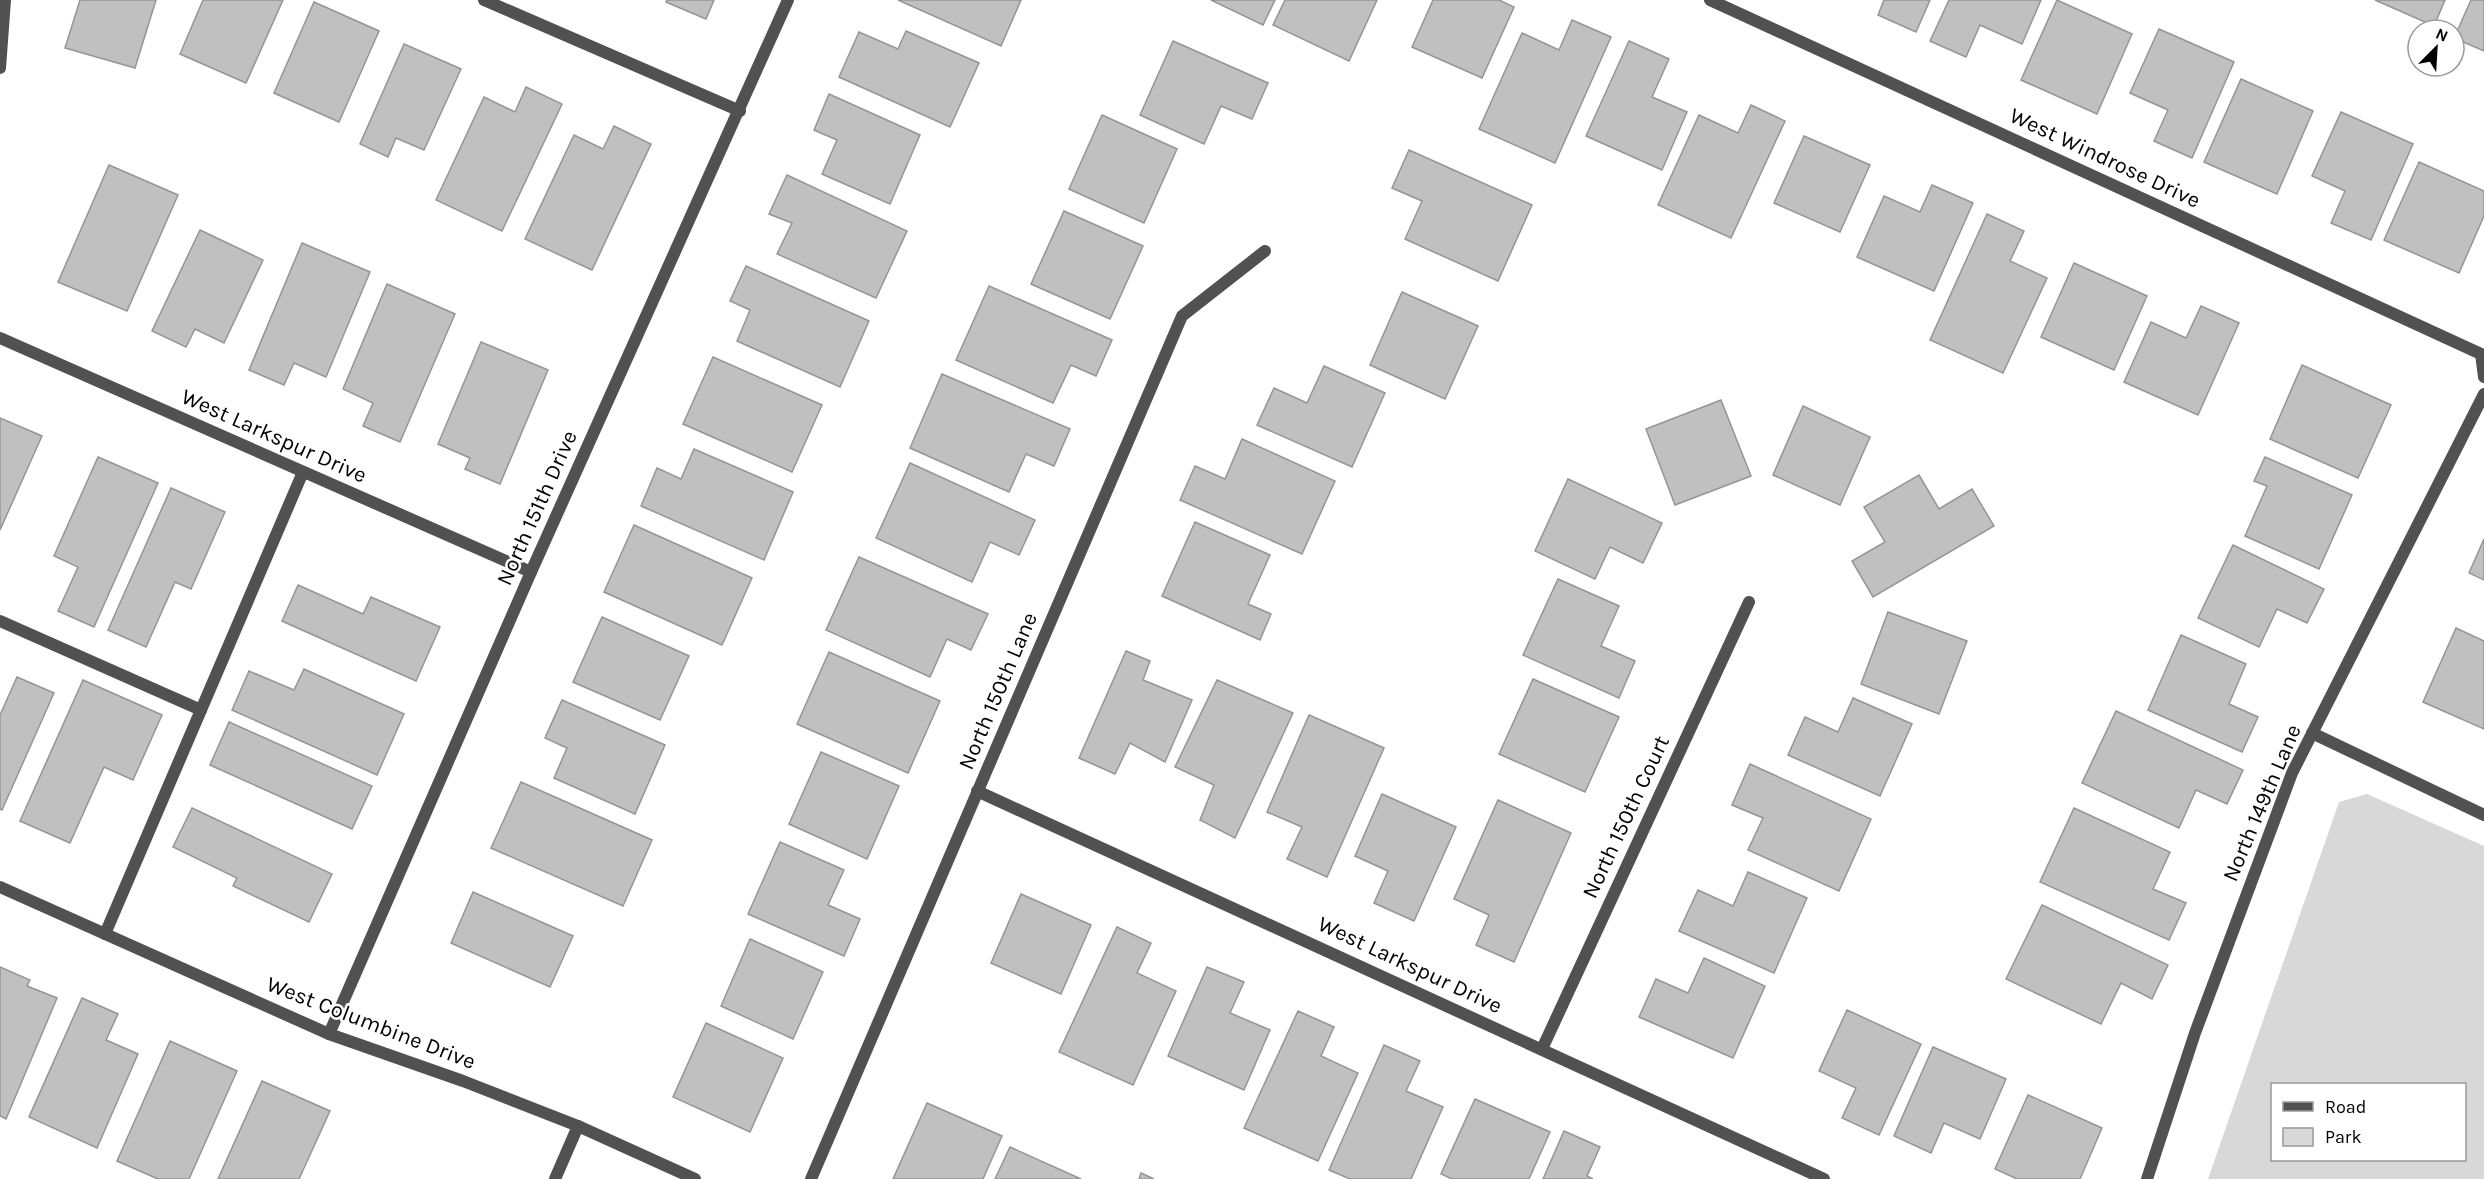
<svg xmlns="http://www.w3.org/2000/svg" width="2484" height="1179" viewBox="0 0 2484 1179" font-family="Karla,sans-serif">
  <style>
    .green { fill: #d8d8d8; fill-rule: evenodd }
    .building { fill: #c0c0c0; stroke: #959595; stroke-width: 1.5 }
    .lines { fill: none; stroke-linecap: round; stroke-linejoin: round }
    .service { stroke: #515151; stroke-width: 12 }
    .minor { stroke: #515151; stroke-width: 12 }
    .labels { text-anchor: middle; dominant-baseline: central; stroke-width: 5; stroke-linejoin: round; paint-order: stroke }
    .street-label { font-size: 22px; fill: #000; stroke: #fff }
  </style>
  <rect width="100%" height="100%" fill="#fff"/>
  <path class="green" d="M2367,794l117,52v333h-276l131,-377zM2272,1084h192v76h-192z"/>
  <g class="building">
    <polygon points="80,0 156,0 135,68 65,48"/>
    <polygon points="203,0 283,0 246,83 180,54"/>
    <polygon points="667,0 714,0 706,19 666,2"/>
    <polygon points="898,0 1021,0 1001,46"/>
    <polygon points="1211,0 1275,0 1263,25"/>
    <polygon points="1285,0 1377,0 1349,61 1273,25"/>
    <polygon points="1433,0 1499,0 1514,7 1482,78 1412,47"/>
    <polygon points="1884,0 1930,0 1916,32 1878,15"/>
    <polygon points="1949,0 2041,0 2022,44 1980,25 1966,57 1930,41"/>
    <polygon points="2057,0 2132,34 2097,114 2021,80"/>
    <polygon points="2375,0 2445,0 2434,26"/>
    <polygon points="2471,0 2484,0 2484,51 2454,38"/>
    <polygon points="314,2 379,31 339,122 274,93"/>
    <polygon points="1572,20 1611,37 1555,163 1479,129 1522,33 1559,50"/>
    <polygon points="2159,29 2234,62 2192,158 2154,141 2168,110 2130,93"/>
    <polygon points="906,31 979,63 950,127 839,77 859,32 898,49"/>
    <polygon points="1173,41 1268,83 1252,119 1221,106 1204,144 1140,115"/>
    <polygon points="1629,41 1669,59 1652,97 1687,112 1662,170 1586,136"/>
    <polygon points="404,44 461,69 424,150 396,138 388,157 360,144"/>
    <polygon points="2241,79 2313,111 2277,194 2204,162"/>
    <polygon points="526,87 562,104 502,231 436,200 484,97 515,112"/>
    <polygon points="829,94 920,135 890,204 822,174 837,140 814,130"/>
    <polygon points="1751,105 1785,121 1731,238 1658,205 1699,115 1738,133"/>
    <polygon points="2341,112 2413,144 2371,240 2331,223 2345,191 2312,176"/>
    <polygon points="1102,115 1177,149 1144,223 1069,189"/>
    <polygon points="614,126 651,144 592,270 525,239 574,135 603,149"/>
    <polygon points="1804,136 1870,165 1840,232 1774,203"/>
    <polygon points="1409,150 1532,205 1498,281 1405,239 1422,201 1392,188"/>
    <polygon points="2419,162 2484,191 2484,216 2459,273 2384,240"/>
    <polygon points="109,165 178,195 127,311 58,282"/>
    <polygon points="787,175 907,231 876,298 777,254 792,223 769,214"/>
    <polygon points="1932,185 1973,203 1934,291 1857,257 1884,196 1920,212"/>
    <polygon points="1064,211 1143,246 1110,319 1031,284"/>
    <polygon points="1987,214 2024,231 2010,261 2047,278 2003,373 1930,340"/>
    <polygon points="200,230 263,260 224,343 195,329 186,347 152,331"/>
    <polygon points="302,243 370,272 326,377 294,363 284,385 249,370"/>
    <polygon points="2074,263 2147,296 2114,370 2041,337"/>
    <polygon points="746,266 869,321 840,387 737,341 750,310 730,301"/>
    <polygon points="387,284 455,314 400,442 363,426 373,403 343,389"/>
    <polygon points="989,286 1112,340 1096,376 1071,365 1053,403 956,360"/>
    <polygon points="1402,292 1478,326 1445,399 1370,365"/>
    <polygon points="2201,306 2239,323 2198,415 2124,382 2151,322 2186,338"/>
    <polygon points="481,342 548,370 500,484 465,469 470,458 438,444"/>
    <polygon points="713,357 822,405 792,472 683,424"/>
    <polygon points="2302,365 2391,405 2358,478 2270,439"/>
    <polygon points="1324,366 1385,393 1352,467 1257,425 1274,388 1307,403"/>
    <polygon points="942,374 1070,429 1054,466 1026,454 1009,492 910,448"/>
    <polygon points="1721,400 1751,476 1675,505 1646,429"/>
    <polygon points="1803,406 1870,437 1840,505 1773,475"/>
    <polygon points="0,418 42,436 0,530"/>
    <polygon points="1242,439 1335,481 1302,554 1180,500 1195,466 1225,479"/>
    <polygon points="694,449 793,492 764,560 641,506 657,468 681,479"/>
    <polygon points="98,457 158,483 94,627 58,611 78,567 54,556"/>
    <polygon points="2265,457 2352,495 2319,569 2245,536 2267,486 2254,481"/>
    <polygon points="910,463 1035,520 1019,555 990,542 972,582 876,538"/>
    <polygon points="1919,475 1939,509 1972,489 1994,526 1873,597 1852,561 1885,542 1864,507"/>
    <polygon points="1568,479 1662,523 1643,563 1610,547 1595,579 1535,551"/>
    <polygon points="171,488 225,512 191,589 175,582 146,647 108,630"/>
    <polygon points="1195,522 1270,555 1248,604 1271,614 1260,640 1162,596"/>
    <polygon points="634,525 752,578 722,645 604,592"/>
    <polygon points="2484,539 2484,580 2469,573"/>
    <polygon points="2233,545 2324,589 2307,623 2277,609 2259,647 2198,618"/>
    <polygon points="859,557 988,614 971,650 947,639 930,677 826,630"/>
    <polygon points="1558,579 1619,606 1601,646 1635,661 1619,698 1523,655"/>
    <polygon points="298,585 363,614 371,597 440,627 416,681 282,621"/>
    <polygon points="1888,612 1967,641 1939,714 1861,684"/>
    <polygon points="602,617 689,656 660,720 573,682"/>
    <polygon points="2456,628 2484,641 2484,729 2423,702"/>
    <polygon points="2181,635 2246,664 2229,704 2258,717 2242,752 2148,710"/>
    <polygon points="1126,651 1150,661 1143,680 1192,700 1165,762 1130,743 1115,774 1079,758"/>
    <polygon points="829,652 940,701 908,773 797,724"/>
    <polygon points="304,669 404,714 377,775 232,710 249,671 294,690"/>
    <polygon points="17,677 54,693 2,810 0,809 0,715"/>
    <polygon points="1533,679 1619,717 1585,792 1499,754"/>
    <polygon points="83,680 162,715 133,780 104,767 70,843 20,821"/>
    <polygon points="1217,680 1293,713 1235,838 1200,820 1214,785 1175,767"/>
    <polygon points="1853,698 1912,724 1880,796 1788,755 1805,717 1838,732"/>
    <polygon points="562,700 665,745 635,814 554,778 567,748 545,738"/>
    <polygon points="2116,711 2243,770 2227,804 2196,790 2179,828 2082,783"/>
    <polygon points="1309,715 1384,748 1327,877 1287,859 1302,827 1267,812"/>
    <polygon points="229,722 372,786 352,829 210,765"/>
    <polygon points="821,752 899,786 867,859 789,824"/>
    <polygon points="1750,764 1871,819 1839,891 1748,850 1763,818 1732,805"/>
    <polygon points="521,782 652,840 623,906 491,848"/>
    <polygon points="1382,794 1456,827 1414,921 1374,903 1388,871 1355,856"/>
    <polygon points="1498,800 1571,833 1514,962 1476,945 1489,915 1454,899"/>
    <polygon points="192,808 332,874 309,922 233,886 237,878 173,847"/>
    <polygon points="2074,808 2170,852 2153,889 2186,903 2169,940 2040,882"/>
    <polygon points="780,842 844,870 828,905 860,919 844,956 748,914"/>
    <polygon points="1748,872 1807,898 1774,973 1679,931 1698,890 1733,906"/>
    <polygon points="473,892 573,936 550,987 451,943"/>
    <polygon points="1021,894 1091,925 1061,994 991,963"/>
    <polygon points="2042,905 2168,965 2152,999 2121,983 2101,1024 2006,979"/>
    <polygon points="1117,927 1151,943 1137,973 1176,991 1133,1085 1059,1052"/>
    <polygon points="750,939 823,972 793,1039 721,1006"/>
    <polygon points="1704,958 1765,986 1733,1058 1639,1017 1656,979 1688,993"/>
    <polygon points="0,967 30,980 27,986 57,998 6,1119 0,1116"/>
    <polygon points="1207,967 1244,982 1230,1013 1270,1030 1244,1090 1168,1056"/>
    <polygon points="82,998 118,1014 106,1040 138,1054 97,1148 29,1117"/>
    <polygon points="1847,1010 1921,1044 1879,1135 1842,1118 1856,1088 1819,1071"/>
    <polygon points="1298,1011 1334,1027 1321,1056 1358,1073 1318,1161 1244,1128"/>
    <polygon points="706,1023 783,1058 750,1132 673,1097"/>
    <polygon points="170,1041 237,1071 189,1179 158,1179 117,1161"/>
    <polygon points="1384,1045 1420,1061 1406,1091 1443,1107 1411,1179 1350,1179 1329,1170"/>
    <polygon points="1933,1047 2006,1079 1980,1139 1944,1123 1931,1153 1894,1136"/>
    <polygon points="262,1081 330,1111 299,1179 218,1179"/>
    <polygon points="2028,1095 2102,1128 2080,1179 2017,1179 1995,1169"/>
    <polygon points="1475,1099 1550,1132 1529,1179 1452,1179 1441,1174"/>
    <polygon points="927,1103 1002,1136 983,1179 893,1179"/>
    <polygon points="1564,1131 1600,1147 1587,1176 1593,1179 1543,1179"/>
    <polygon points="1010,1147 1081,1179 995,1179"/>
    <polygon points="1141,1173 1154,1179 1139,1179"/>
  </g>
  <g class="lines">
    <g class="service">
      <polyline points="0,621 201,710"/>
      <polyline points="105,934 303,472"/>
    </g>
    <g class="minor">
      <polyline points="484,0 740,111"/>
      <polyline points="1710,0 2481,354 2484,377"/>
      <polyline points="0,68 5,0"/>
      <polyline points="0,338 531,572"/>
      <polyline points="2312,733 2484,815"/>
      <polyline points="977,791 1824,1179"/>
      <polyline points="0,887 329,1034 463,1081 578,1126 695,1179"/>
      <polyline points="329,1034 531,572 788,0"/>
      <polyline points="1542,1049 1749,602"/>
      <polyline points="555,1179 578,1126"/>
      <polyline points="811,1179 1182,316 1265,251"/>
      <polyline points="2147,1179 2195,1033 2292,773 2484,394"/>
    </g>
  </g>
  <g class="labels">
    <g class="street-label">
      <text transform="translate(2105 158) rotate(25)">West Windrose Drive</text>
      <text transform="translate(274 436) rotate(24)">West Larkspur Drive</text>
      <text transform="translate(537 508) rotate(-66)">North 151th Drive</text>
      <text transform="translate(998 691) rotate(-67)">North 150th Lane</text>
      <text transform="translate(2262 803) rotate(-67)">North 149th Lane</text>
      <text transform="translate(1626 817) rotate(-65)">North 150th Court</text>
      <text transform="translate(1410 965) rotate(25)">West Larkspur Drive</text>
      <text transform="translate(371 1023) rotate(21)">West Columbine Drive</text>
    </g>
  </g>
  <rect x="2271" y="1083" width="195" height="78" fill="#ffffff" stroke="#999999" stroke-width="1.5"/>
  <rect x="2283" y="1102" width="30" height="9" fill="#515151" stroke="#999999" stroke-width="1.5"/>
  <text x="2325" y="1113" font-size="18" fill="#000000">Road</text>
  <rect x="2283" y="1128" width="30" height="18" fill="#d8d8d8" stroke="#999999" stroke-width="1.5"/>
  <text x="2325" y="1143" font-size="18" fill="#000000">Park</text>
  <g transform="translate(2436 48) rotate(24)"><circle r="28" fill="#ffffff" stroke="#999999" stroke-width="1.5"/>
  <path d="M0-4.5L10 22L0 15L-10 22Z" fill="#000000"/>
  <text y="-9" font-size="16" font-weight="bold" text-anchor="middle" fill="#000000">N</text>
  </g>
</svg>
